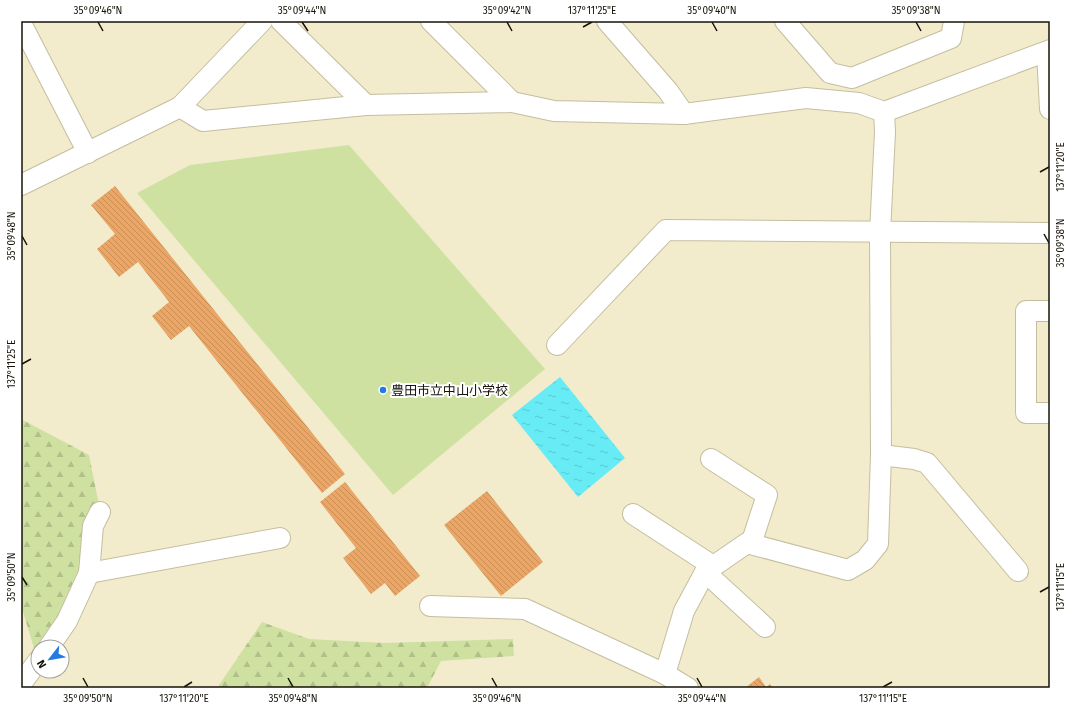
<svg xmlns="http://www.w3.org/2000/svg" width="1071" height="709" viewBox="0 0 1071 709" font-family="'Fira Sans','Noto Sans JP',sans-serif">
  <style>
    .forest { fill: url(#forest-firs) }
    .garden { fill: #cfe1a1 }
    .water { fill: url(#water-ripples) }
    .building { fill: url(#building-back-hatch) }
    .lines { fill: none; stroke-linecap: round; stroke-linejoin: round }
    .street-casing { stroke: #c4be9f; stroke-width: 22 }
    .street { stroke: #fff; stroke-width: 20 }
    .ticks { fill: none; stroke: #161308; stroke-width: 1.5 }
    .poi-dot { fill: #237ae4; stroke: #fff; stroke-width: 1.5 }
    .labels { text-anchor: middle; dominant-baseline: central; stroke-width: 4; stroke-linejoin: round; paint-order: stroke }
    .poi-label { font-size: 13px; fill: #161308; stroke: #fff; text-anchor: start }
    .neatline { fill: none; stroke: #161308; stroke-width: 1.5 }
    .ticks-label { font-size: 10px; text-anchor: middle; fill: #161308 }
  </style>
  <defs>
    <pattern id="forest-firs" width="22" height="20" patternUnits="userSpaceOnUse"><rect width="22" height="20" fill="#cfe1a1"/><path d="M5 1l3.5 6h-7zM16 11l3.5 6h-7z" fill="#b1c089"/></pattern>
    <pattern id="water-ripples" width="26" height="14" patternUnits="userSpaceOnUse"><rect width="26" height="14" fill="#67ebf5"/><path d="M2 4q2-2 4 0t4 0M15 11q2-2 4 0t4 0" fill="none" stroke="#59c9d1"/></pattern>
    <pattern id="building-back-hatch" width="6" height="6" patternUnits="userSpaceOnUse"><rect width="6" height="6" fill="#eba665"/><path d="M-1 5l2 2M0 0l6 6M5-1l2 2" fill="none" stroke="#c98e56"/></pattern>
  </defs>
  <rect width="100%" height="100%" fill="#f2eccd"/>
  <g class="forest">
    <polygon points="21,419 89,455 103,525 56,647 38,647 38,662 21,605"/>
    <polygon points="262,622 309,639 385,643 513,639 514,656 441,661 427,688 217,688"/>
  </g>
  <polygon class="garden" points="349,145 545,369 393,495 137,193 190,165"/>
  <polygon class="water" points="560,377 625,458 578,497 512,415"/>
  <g class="building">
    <polygon points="115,186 345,474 322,493 189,326 171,340 152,316 169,302 138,262 119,277 97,249 115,234 91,205"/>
    <polygon points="345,482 420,576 395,596 385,583 371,594 343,558 356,548 320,502"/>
    <polygon points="487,491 543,562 501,596 444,525"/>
    <polygon points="759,677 766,687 770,684 773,688 745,688"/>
  </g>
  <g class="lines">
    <defs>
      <g id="street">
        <polyline points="281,21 366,105"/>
        <polyline points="431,21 512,102"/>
        <polyline points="607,21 668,91 684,114"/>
        <polyline points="785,21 830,73 852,78 951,38 954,21"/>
        <polyline points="21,23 88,153"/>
        <polyline points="1047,52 1050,109"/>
        <polyline points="180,107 203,121 366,105 512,102 554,111 684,114 806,98 859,103 884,112 1050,50"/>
        <polyline points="21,185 180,107 262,21"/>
        <polyline points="1050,311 1026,311 1026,413 1050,413"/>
        <polyline points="557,345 666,230 1050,233"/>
        <polyline points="881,455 914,459 927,463 1018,571"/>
        <polyline points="711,459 767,495 751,544"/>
        <polyline points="633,514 713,566"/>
        <polyline points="705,572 765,627"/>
        <polyline points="89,573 280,538"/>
        <polyline points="430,606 525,609 665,674 688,688"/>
        <polyline points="49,647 67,621 89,573 93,526 100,512"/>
        <polyline points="665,674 684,611 705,572 747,543 848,570 865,560 878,544 881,455 880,233 885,132 884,112"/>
        <polyline points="21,684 38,661"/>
      </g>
    </defs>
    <use href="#street" class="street-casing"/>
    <use href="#street" class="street"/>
  </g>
  <path class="ticks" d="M98,22l5,9M302,22l6,9M507,22l5,9M712,22l5,9M916,22l5,9M583,27l9,-5M1040,172l9,-5M1044,234l5,9M22,236l5,9M22,364l9,-5M22,577l5,8M1040,592l9,-5M83,678l5,9M288,678l5,9M492,678l5,9M697,678l5,9M184,687l8,-5M883,687l9,-5"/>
  <circle class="poi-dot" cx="383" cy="390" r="4"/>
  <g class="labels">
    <g class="poi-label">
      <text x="391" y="390">豊田市立中山小学校</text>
    </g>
  </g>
  <rect width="1071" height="709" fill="none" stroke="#ffffff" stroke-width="44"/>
  <g transform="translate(50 659) rotate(239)"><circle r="19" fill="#ffffff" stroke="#a2a19c"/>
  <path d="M0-3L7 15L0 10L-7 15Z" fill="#237ae4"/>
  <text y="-6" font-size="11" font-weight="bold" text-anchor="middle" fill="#161308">N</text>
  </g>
  <rect x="22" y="22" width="1027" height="665" class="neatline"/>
  <g class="ticks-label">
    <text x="98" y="14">35°09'46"N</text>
    <text x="302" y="14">35°09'44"N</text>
    <text x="507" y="14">35°09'42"N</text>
    <text x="592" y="14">137°11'25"E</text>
    <text x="712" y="14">35°09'40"N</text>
    <text x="916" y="14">35°09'38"N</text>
    <text transform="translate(1060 167) rotate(-90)" y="4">137°11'20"E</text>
    <text transform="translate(11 236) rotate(-90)" y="4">35°09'48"N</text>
    <text transform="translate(1060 243) rotate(-90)" y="4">35°09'38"N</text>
    <text transform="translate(11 364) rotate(-90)" y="4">137°11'25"E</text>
    <text transform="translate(11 577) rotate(-90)" y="4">35°09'50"N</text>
    <text transform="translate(1060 587) rotate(-90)" y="4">137°11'15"E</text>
    <text x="88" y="702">35°09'50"N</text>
    <text x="184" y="702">137°11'20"E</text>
    <text x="293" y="702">35°09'48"N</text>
    <text x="497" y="702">35°09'46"N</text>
    <text x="702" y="702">35°09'44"N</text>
    <text x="883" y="702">137°11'15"E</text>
  </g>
</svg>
